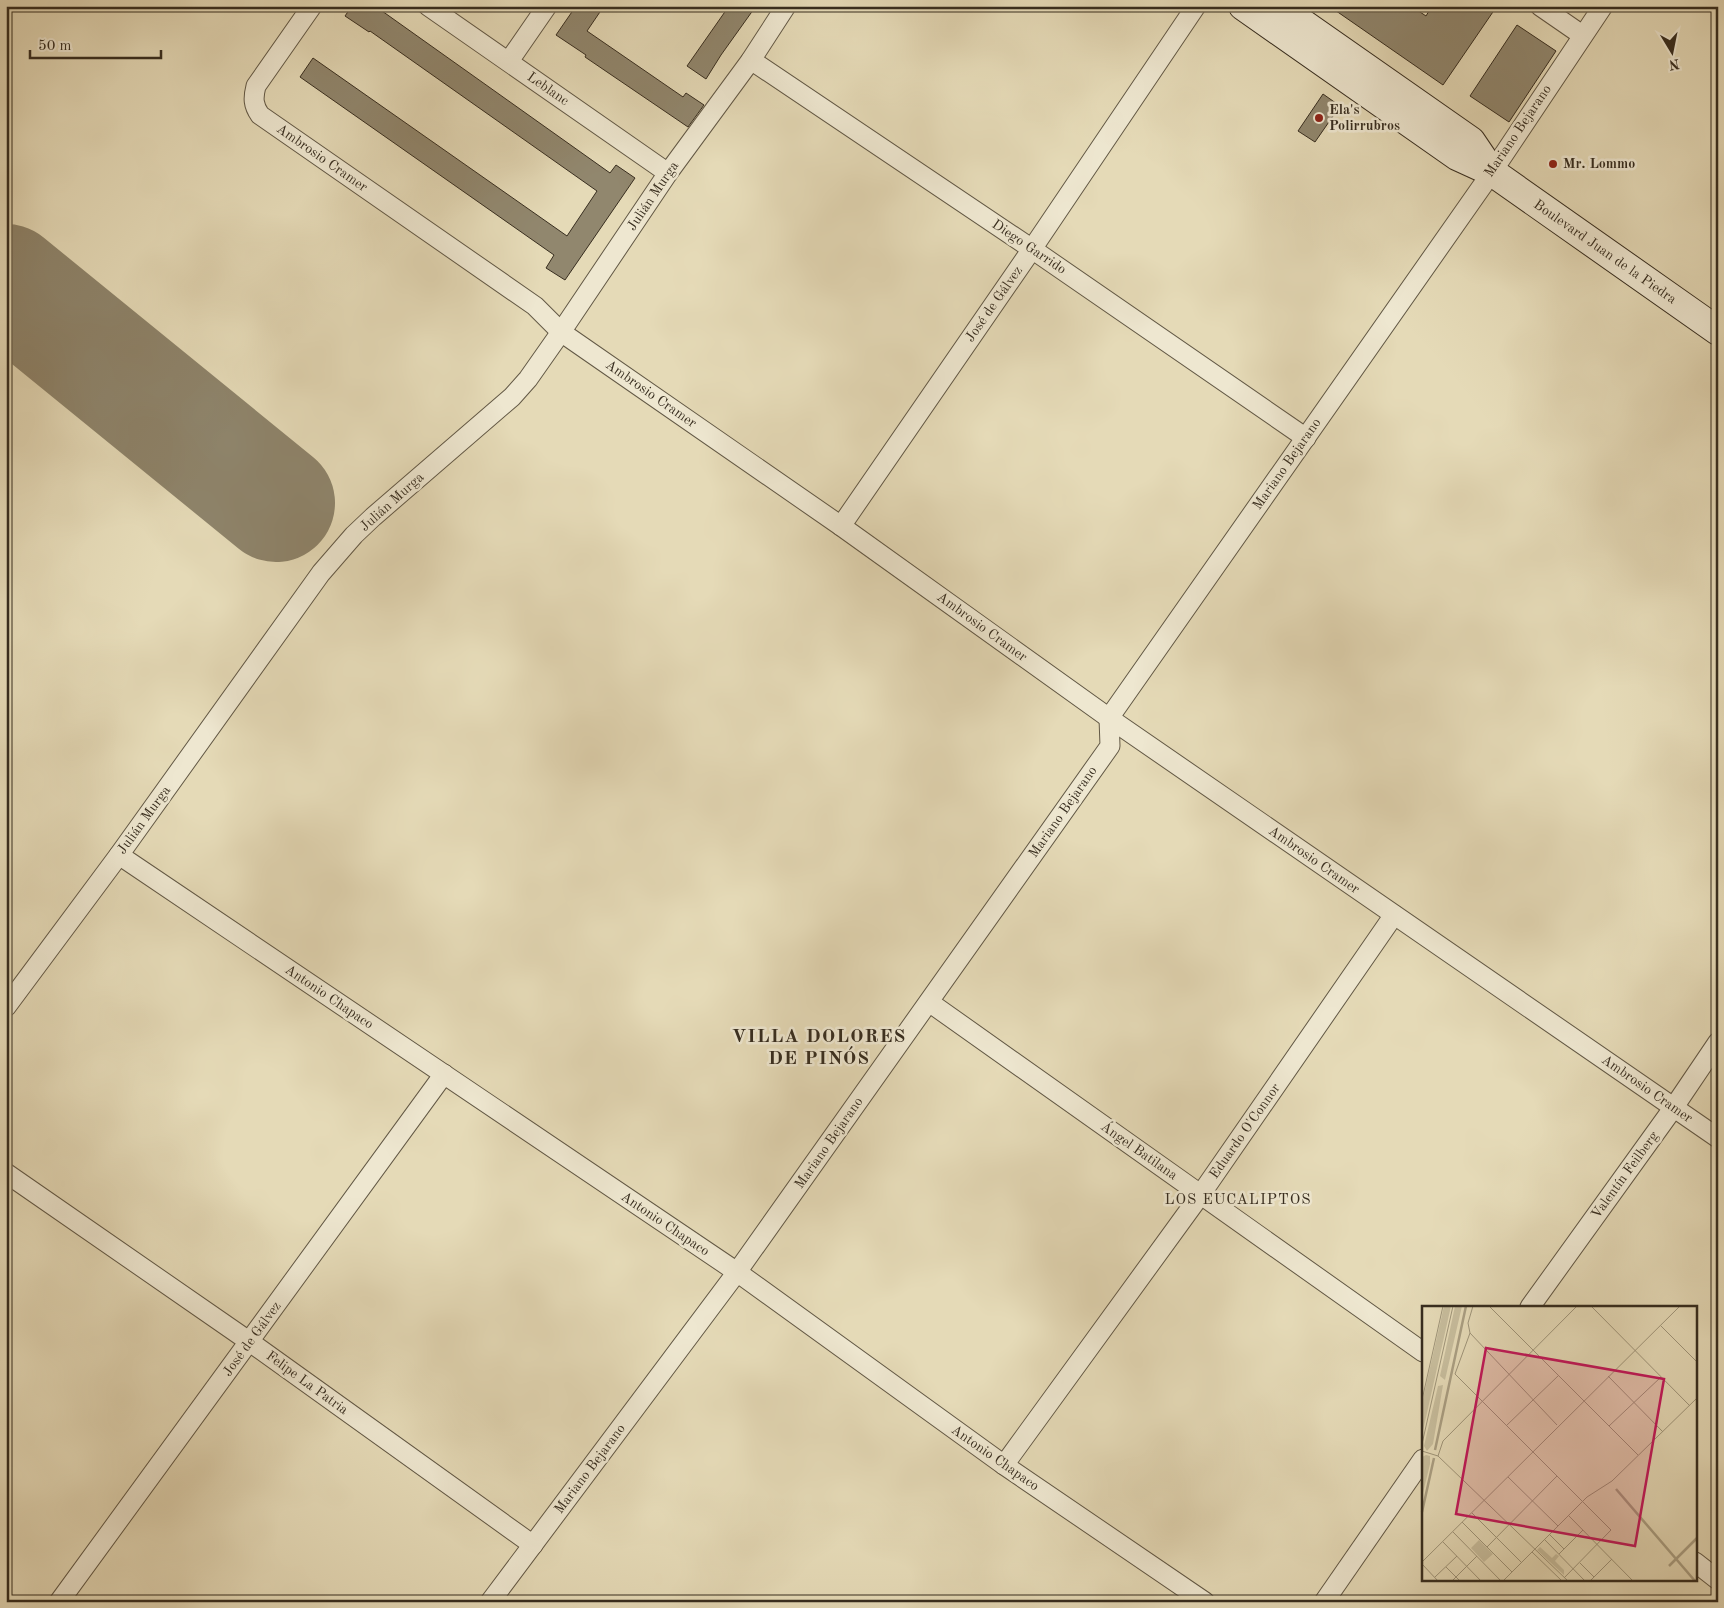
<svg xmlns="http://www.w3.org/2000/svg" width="1724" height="1608" viewBox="0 0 1724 1608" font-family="'Old Standard TT',serif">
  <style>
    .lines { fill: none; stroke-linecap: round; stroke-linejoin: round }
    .runway { stroke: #8e846b; stroke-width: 118 }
    .building { fill: #91876e; stroke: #372d1f }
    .street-casing { stroke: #625845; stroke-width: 21 }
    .secondary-casing { stroke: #372d1f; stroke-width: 30 }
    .street { stroke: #eee7d0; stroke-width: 19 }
    .secondary { stroke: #eee7d0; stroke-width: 28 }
    .poi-dot { fill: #8f2418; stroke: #eee7d0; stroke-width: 2 }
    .labels { text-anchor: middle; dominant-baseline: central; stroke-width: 5; stroke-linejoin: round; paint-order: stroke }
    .street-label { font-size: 14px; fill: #372d1f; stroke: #eee7d0 }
    .poi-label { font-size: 14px; font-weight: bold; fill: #372d1f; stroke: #eee7d0; text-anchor: start }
    .neighbourhood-label { font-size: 15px; letter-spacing: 1px; fill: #372d1f; stroke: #eee7d0 }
    .district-label { font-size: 19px; font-weight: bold; letter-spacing: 1px; fill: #372d1f; stroke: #eee7d0 }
    .inset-river { fill: none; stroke: #aa9f83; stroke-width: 2.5 }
    .inset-road { fill: none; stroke: #9f957a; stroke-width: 1 }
    .view { fill: #c2185b; fill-opacity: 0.15; stroke: #c2185b; stroke-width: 2.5 }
    .inset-edge { fill: none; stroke: #372d1f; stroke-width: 2.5 }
  </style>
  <rect width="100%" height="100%" fill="#e5dab7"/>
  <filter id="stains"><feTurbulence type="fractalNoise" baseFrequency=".004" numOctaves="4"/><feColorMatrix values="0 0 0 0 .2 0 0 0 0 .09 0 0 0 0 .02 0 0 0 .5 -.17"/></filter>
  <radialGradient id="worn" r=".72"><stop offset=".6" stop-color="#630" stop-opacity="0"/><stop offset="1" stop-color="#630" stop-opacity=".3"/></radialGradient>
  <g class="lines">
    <polyline class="runway" points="6,283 276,503"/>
  </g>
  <g class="building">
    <polygon points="352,6 375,6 610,173 616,165 635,178 565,280 546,268 554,255 300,77 313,58 567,236 597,191 370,31 369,32 345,16"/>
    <polygon points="576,6 604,6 587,31 683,97 686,93 704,105 688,127 585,57 586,55 556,35"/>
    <polygon points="729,6 756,6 721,55 706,79 687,66"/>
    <polygon points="1329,6 1411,6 1426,16 1432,6 1497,6 1443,85"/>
    <polygon points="1517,25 1556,51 1509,122 1470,96"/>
    <polygon points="1323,94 1340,106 1315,142 1298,131"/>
  </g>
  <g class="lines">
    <defs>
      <g id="street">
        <path d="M312,6l-56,80c-3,12 -3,19 4,29l275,191 26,26 280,194 268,192 609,420"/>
        <polyline points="428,6 668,173"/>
        <polyline points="1540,6 1582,35"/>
        <polyline points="751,60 1032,249 1306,438"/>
        <polyline points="509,61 547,6"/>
        <polyline points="841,526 1032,249 1196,6"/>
        <polyline points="119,855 737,1272 1004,1465 1205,1602"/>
        <polyline points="929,1002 1423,1352"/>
        <polyline points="6,1007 119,855 321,573 354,535 373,517 512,397 528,379 561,332 668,173 751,60 786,6"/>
        <polyline points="6,1173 250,1342 533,1545"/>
        <polyline points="1530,1307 1674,1107 1718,1042"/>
        <polyline points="1004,1465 1201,1194 1394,915"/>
        <polyline points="1695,1562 1718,1580"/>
        <polyline points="59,1602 444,1074"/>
        <polyline points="490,1602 737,1272 1110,746 1109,718 1492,172 1603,6"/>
        <polyline points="1324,1602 1423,1459"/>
      </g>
      <g id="secondary">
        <polyline points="1243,6 1457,156 1492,172 1718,331"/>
        <polyline points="1278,6 1471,141 1492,172"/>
      </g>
    </defs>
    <use href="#street" class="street-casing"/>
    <use href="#secondary" class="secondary-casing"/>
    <use href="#street" class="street"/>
    <use href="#secondary" class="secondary"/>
  </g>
  <g class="poi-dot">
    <circle cx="1319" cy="118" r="5"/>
    <circle cx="1553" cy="164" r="5"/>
  </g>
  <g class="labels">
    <g class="street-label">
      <text transform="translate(548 89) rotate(35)">Leblanc</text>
      <text transform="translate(1518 131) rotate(-56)">Mariano Bejarano</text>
      <text transform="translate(322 158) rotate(35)">Ambrosio Cramer</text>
      <text transform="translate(653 196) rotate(-56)">Julián Murga</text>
      <text transform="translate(1029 247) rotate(34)">Diego Garrido</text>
      <text transform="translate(1605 252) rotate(35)">Boulevard Juan de la Piedra</text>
      <text transform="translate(994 304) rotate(-55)">José de Gálvez</text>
      <text transform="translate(651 394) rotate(35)">Ambrosio Cramer</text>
      <text transform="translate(1287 464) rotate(-55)">Mariano Bejarano</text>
      <text transform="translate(392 502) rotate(-42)">Julián Murga</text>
      <text transform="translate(982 627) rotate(36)">Ambrosio Cramer</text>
      <text transform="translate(1063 812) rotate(-55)">Mariano Bejarano</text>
      <text transform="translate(144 820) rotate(-54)">Julián Murga</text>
      <text transform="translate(1314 860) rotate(35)">Ambrosio Cramer</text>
      <text transform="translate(329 997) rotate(34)">Antonio Chapaco</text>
      <text transform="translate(1647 1089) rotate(35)">Ambrosio Cramer</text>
      <text transform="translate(1245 1131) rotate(-55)">Eduardo O'Connor</text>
      <text transform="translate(829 1143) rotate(-55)">Mariano Bejarano</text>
      <text transform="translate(1139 1151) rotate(35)">Ángel Batilana</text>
      <text transform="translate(1625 1175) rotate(-54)">Valentín Feilberg</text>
      <text transform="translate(665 1224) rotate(34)">Antonio Chapaco</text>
      <text transform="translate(252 1339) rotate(-54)">José de Gálvez</text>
      <text transform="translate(307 1383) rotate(36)">Felipe La Patria</text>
      <text transform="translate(995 1458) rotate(35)">Antonio Chapaco</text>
      <text transform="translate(590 1469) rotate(-53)">Mariano Bejarano</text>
    </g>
    <g class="poi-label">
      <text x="1329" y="110">Ela's<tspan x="1329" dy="16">Polirrubros</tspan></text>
      <text x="1563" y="164">Mr. Lommo</text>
    </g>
    <g class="neighbourhood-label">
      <text x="1238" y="1200">LOS EUCALIPTOS</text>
    </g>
    <g class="district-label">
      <text x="819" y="1037">VILLA DOLORES<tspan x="819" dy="22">DE PINÓS</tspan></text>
    </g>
  </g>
  <g transform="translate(1422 1306)">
    <rect width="275" height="275" fill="#e5dab7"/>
    <path d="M22,0h7l-29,129v-32zM33,0h7l-17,74 -5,-4zM21,79l-10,59 -6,7 -3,-5 14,-60zM4,149l4,1v8l-8,33v-40zM57,234l14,14 -9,8 -13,-14zM118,241l12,11 4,-4 3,2 -4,5 9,9v5l-27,-25z" fill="#c7bd9d"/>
    <path class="inset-river" d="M13,144l31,-144M194,183l79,92M0,206l12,-54M247,260l28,-28"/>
    <path class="inset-road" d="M51,0l-5,17 2,10 -15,41 156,156 -47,48M67,0l149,149M169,0l99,100M239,20l36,36M48,27l87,92M186,70l55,56M0,94l21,-94M85,119l51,-49M187,120l52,-49M0,138l31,-138M0,145l16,5 130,125M16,150l5,-15 134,-135M86,171l50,49M50,207l50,50M147,210l64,65M40,216l50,50M31,226l48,49M128,229l14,14M123,234l40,41M21,236l38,39M65,241l70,-71M110,246l30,29M137,248l24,-24M0,256l258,-256M158,257l14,14M0,258l16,17M24,261l14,14M13,271l22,-21M30,275l25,-25M81,275l84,-84 25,-16 85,-83M168,275l22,-22"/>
    <path class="view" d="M64,42l178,31 -29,167 -179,-32z"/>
    <rect width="275" height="275" class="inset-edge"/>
  </g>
  <rect width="1724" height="1608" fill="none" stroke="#e5dab7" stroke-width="25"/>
  <rect x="8" y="8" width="1709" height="1593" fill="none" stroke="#372d1f" stroke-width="2.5"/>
  <rect x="12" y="12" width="1699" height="1583" fill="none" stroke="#372d1f"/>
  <g transform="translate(1672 52) rotate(170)" stroke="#eee7d0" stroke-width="4" paint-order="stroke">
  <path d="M0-4L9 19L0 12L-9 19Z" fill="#372d1f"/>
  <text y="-8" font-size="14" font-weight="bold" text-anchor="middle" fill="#372d1f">N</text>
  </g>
  <path d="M30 50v8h131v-8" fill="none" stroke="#372d1f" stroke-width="2.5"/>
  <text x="38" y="50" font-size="15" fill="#372d1f" stroke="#eee7d0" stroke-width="4" paint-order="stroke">50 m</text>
  <rect width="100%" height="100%" filter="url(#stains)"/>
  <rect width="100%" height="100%" fill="url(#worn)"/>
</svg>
